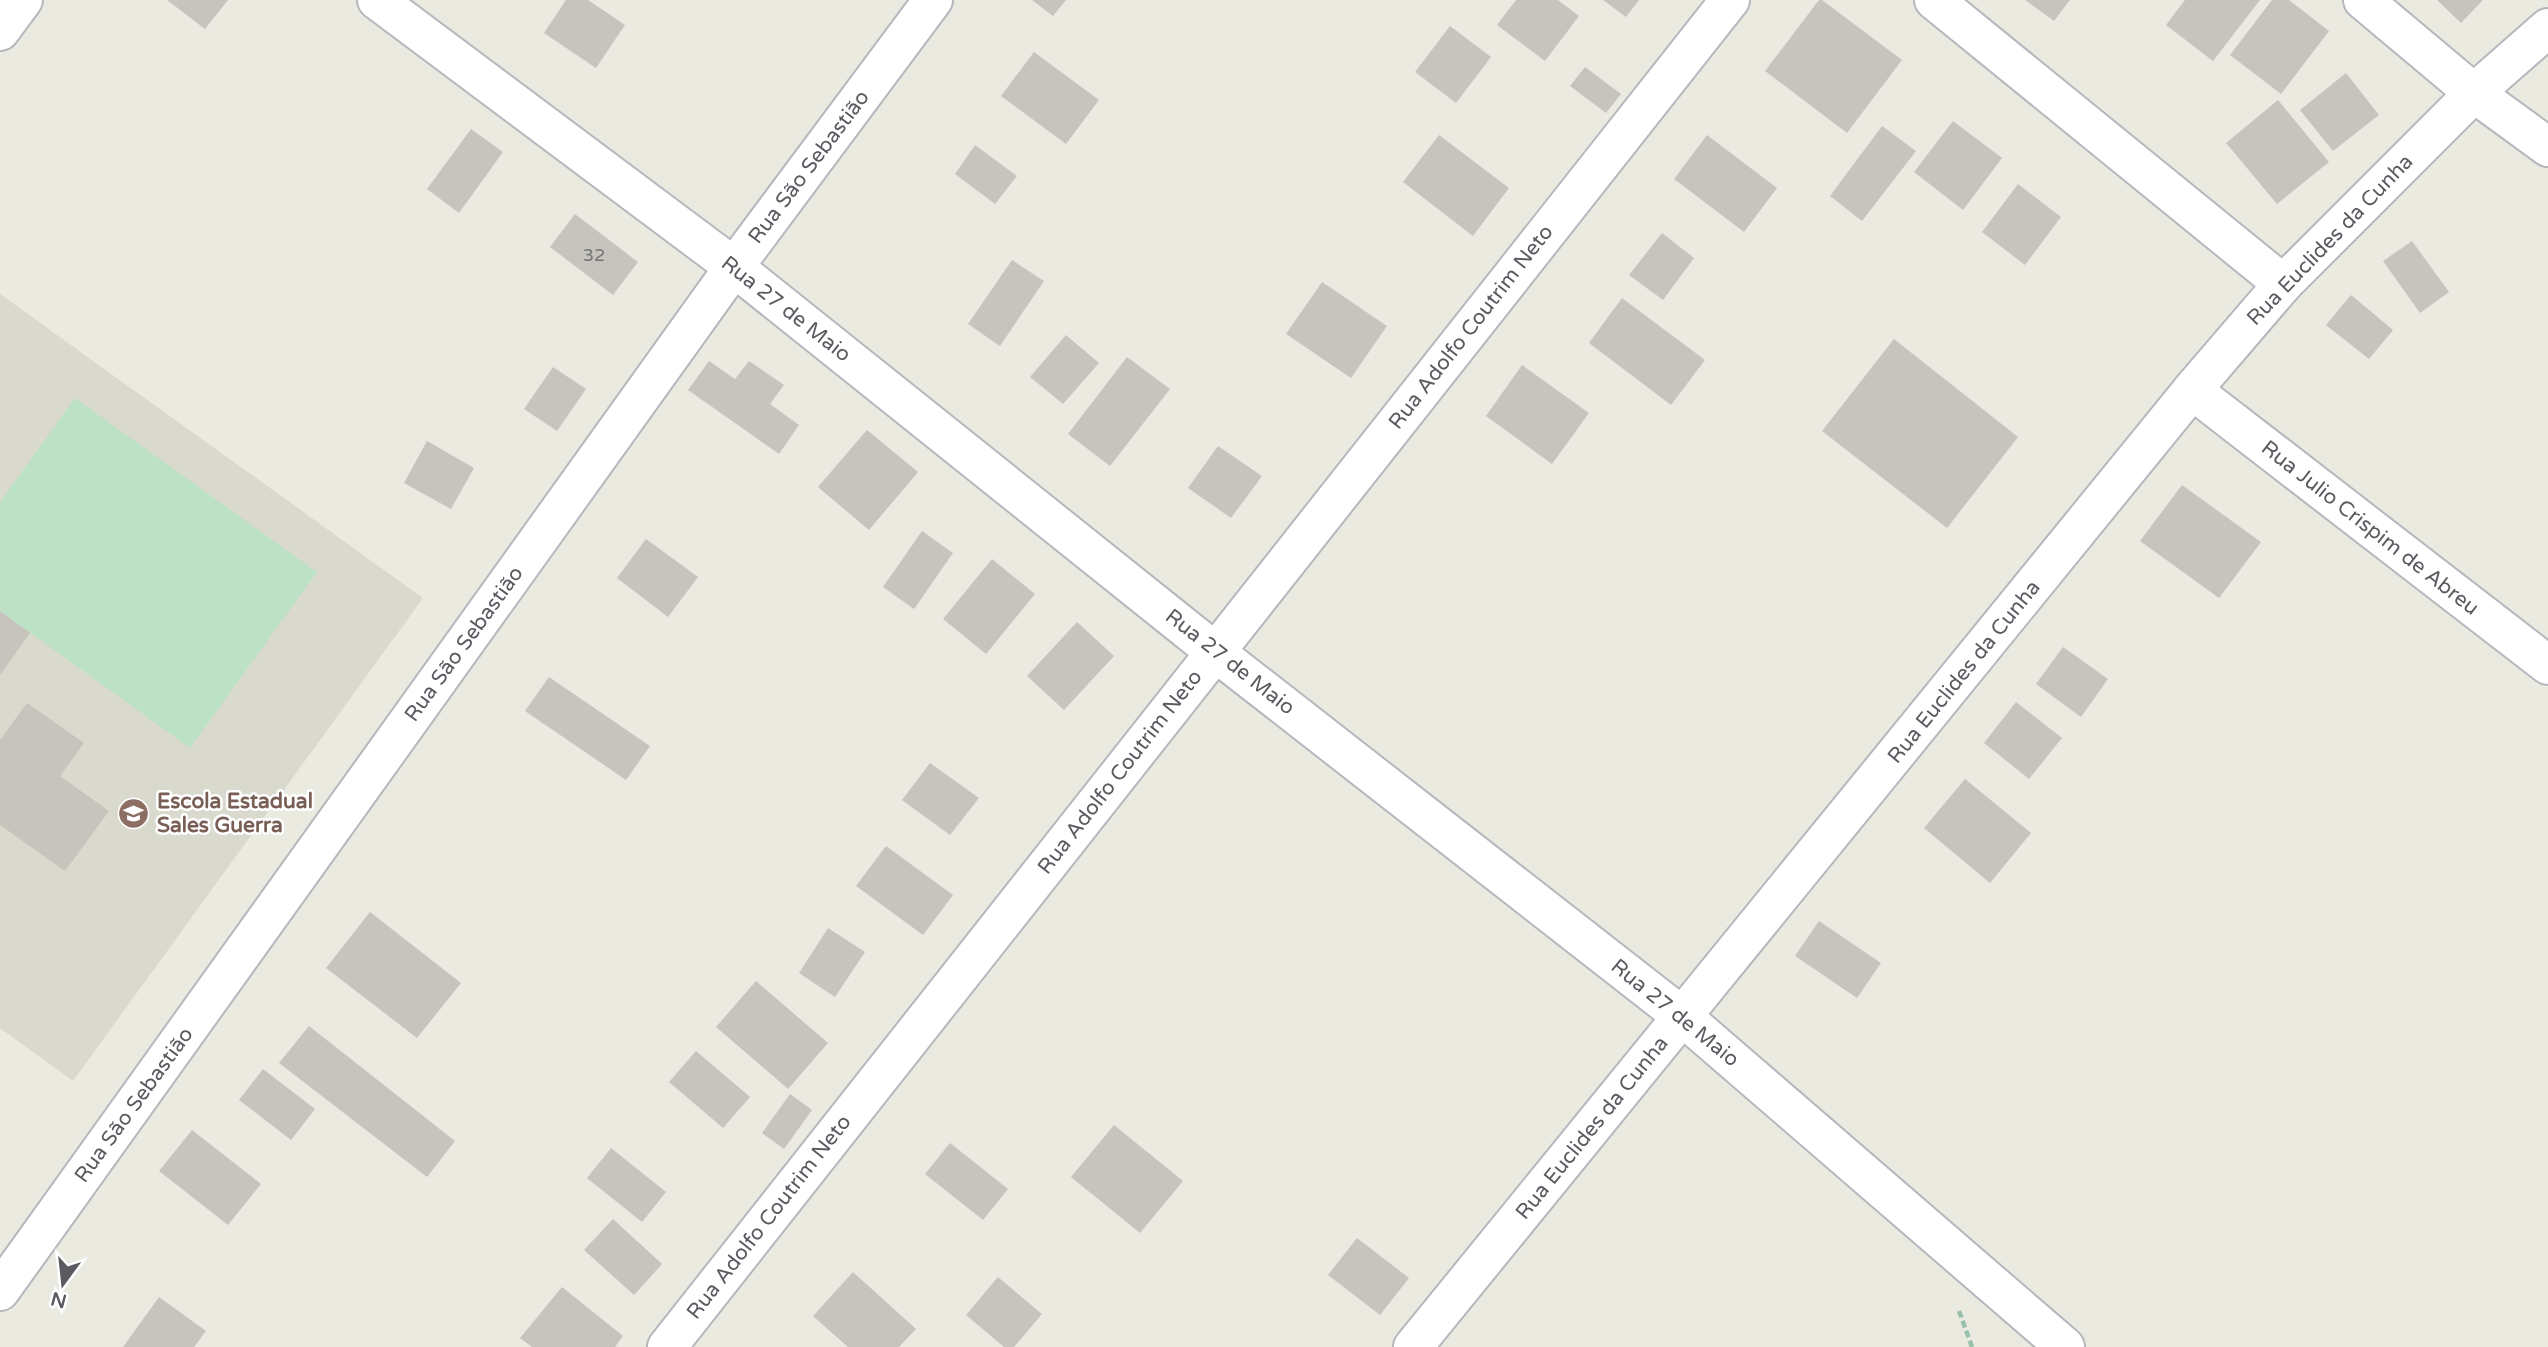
<svg xmlns="http://www.w3.org/2000/svg" width="2548" height="1347" viewBox="0 0 2548 1347" font-family="'Varela Round',sans-serif">
  <style>
    .education { fill: #dad9ce }
    .green { fill: #bde1c4 }
    .building { fill: #c6c4bd }
    .lines { fill: none; stroke-linecap: round; stroke-linejoin: round }
    .minor-casing { stroke: #b6b7bc; stroke-width: 42 }
    .path { stroke: #98c1aa; stroke-width: 4.5; stroke-dasharray: 7 3.5; stroke-linecap: butt }
    .minor { stroke: #fff; stroke-width: 38 }
    .labels { text-anchor: middle; dominant-baseline: central; stroke-width: 5; stroke-linejoin: round; paint-order: stroke }
    .number-label { font-size: 18px; fill: #747577 }
    .street-label { font-size: 21px; fill: #595b60; stroke: #fff }
    .education-label { font-size: 21px; font-weight: bold; fill: #785e54; stroke: #fff; text-anchor: start }
  </style>
  <rect width="100%" height="100%" fill="#ebeae0"/>
  <polygon class="education" points="0,294 423,598 73,1081 0,1028"/>
  <polygon class="green" points="75,398 317,572 190,748 0,611 0,502"/>
  <g class="building">
    <polygon points="167,0 228,0 205,29"/>
    <polygon points="566,0 588,0 625,25 596,68 544,33"/>
    <polygon points="1032,0 1066,0 1053,16"/>
    <polygon points="1516,0 1558,0 1579,16 1545,61 1497,25"/>
    <polygon points="1603,0 1639,0 1626,17"/>
    <polygon points="1819,0 1822,0 1902,60 1847,133 1765,71"/>
    <polygon points="2025,0 2070,0 2054,21"/>
    <polygon points="2185,0 2260,0 2213,61 2166,25"/>
    <polygon points="2272,0 2289,0 2329,31 2281,94 2230,55"/>
    <polygon points="2437,0 2483,0 2461,23"/>
    <polygon points="1450,26 1491,57 1456,103 1415,72"/>
    <polygon points="1034,52 1099,100 1066,144 1001,96"/>
    <polygon points="1585,67 1621,94 1606,113 1570,86"/>
    <polygon points="2346,73 2379,115 2333,151 2300,110"/>
    <polygon points="2278,100 2329,162 2277,204 2226,143"/>
    <polygon points="1953,121 2002,158 1963,210 1914,172"/>
    <polygon points="1882,126 1916,151 1862,221 1830,196"/>
    <polygon points="471,129 503,152 459,213 427,189"/>
    <polygon points="1439,135 1509,188 1473,236 1403,182"/>
    <polygon points="1707,135 1777,188 1744,232 1674,179"/>
    <polygon points="975,145 1017,176 995,204 955,174"/>
    <polygon points="2018,184 2061,217 2025,265 1982,232"/>
    <polygon points="575,214 638,262 613,295 550,247"/>
    <polygon points="1662,233 1694,258 1663,300 1629,275"/>
    <polygon points="2412,241 2449,292 2420,313 2383,261"/>
    <polygon points="1012,260 1044,281 1000,346 968,324"/>
    <polygon points="1322,282 1387,326 1351,378 1286,334"/>
    <polygon points="2351,295 2393,330 2369,359 2326,325"/>
    <polygon points="1622,298 1705,360 1671,405 1589,343"/>
    <polygon points="1066,335 1099,363 1063,404 1030,377"/>
    <polygon points="1894,339 2018,437 1947,528 1822,431"/>
    <polygon points="1127,357 1170,389 1110,466 1068,434"/>
    <polygon points="709,361 735,379 749,361 784,385 770,404 799,425 779,454 688,390"/>
    <polygon points="1522,365 1589,413 1552,464 1486,416"/>
    <polygon points="553,367 586,389 557,431 524,409"/>
    <polygon points="867,430 918,472 869,530 818,487"/>
    <polygon points="427,441 474,468 451,509 404,483"/>
    <polygon points="1218,446 1262,476 1231,518 1188,488"/>
    <polygon points="2182,485 2261,542 2219,598 2140,541"/>
    <polygon points="922,531 953,553 914,609 883,587"/>
    <polygon points="646,539 698,577 668,617 617,578"/>
    <polygon points="992,559 1035,594 986,654 943,619"/>
    <polygon points="0,611 30,633 0,675"/>
    <polygon points="1077,622 1114,656 1064,710 1027,676"/>
    <polygon points="2063,647 2108,679 2081,717 2036,684"/>
    <polygon points="549,677 650,746 626,780 525,711"/>
    <polygon points="2016,702 2062,738 2029,779 1984,743"/>
    <polygon points="27,703 84,743 60,776 109,811 65,871 0,825 0,740"/>
    <polygon points="930,763 979,798 950,835 902,800"/>
    <polygon points="1965,779 2031,833 1990,883 1924,828"/>
    <polygon points="886,846 953,895 923,935 856,886"/>
    <polygon points="370,912 461,983 417,1038 326,968"/>
    <polygon points="1819,921 1881,963 1857,998 1795,956"/>
    <polygon points="828,928 865,952 835,997 799,973"/>
    <polygon points="756,981 828,1043 788,1089 716,1027"/>
    <polygon points="309,1026 455,1141 427,1177 279,1063"/>
    <polygon points="696,1051 750,1097 723,1128 669,1082"/>
    <polygon points="263,1069 315,1109 291,1140 239,1100"/>
    <polygon points="790,1094 812,1110 784,1149 762,1133"/>
    <polygon points="1114,1125 1183,1181 1140,1233 1071,1177"/>
    <polygon points="192,1130 261,1184 228,1225 159,1171"/>
    <polygon points="950,1143 1008,1189 983,1220 925,1174"/>
    <polygon points="611,1148 666,1192 642,1222 587,1178"/>
    <polygon points="613,1219 662,1264 634,1295 584,1250"/>
    <polygon points="1357,1238 1409,1278 1380,1315 1328,1275"/>
    <polygon points="853,1272 916,1329 899,1347 848,1347 813,1316"/>
    <polygon points="998,1277 1042,1314 1014,1347 1004,1347 966,1315"/>
    <polygon points="562,1287 623,1336 615,1347 532,1347 520,1338"/>
    <polygon points="159,1297 206,1331 194,1347 123,1347"/>
  </g>
  <g class="lines">
    <defs>
      <g id="minor">
        <polyline points="377,0 734,267 1214,651 1683,1017 2065,1347"/>
        <polyline points="1934,0 2283,284"/>
        <polyline points="2363,0 2474,93 2548,147"/>
        <polyline points="0,31 23,0"/>
        <polyline points="2192,390 2548,665"/>
        <polyline points="0,1291 734,267 933,0"/>
        <polyline points="667,1347 1730,0"/>
        <polyline points="1413,1347 2192,390 2283,284 2474,93 2548,28"/>
      </g>
    </defs>
    <use href="#minor" class="minor-casing"/>
    <polyline class="path" points="1959,1311 1972,1347"/>
    <use href="#minor" class="minor"/>
  </g>
  <defs>
    <symbol id="school-disc" viewBox="-11 -11 22 22"><circle r="9.5" fill="#8d6e63" stroke="#fff"/><path d="M0-5L7-2L0 1L-7-2ZM-4 1L0 2.5L4 1V4Q0 6-4 4Z" fill="#fff"/></symbol>
  </defs>
  <g fill-rule="evenodd">
    <use href="#school-disc" x="116" y="796" width="35" height="35"/>
  </g>
  <g class="labels">
    <g class="number-label">
      <text x="594" y="255">32</text>
    </g>
    <g class="street-label">
      <text transform="translate(809 167) rotate(-53)">Rua São Sebastião</text>
      <text transform="translate(2330 240) rotate(-46)">Rua Euclides da Cunha</text>
      <text transform="translate(786 309) rotate(38)">Rua 27 de Maio</text>
      <text transform="translate(1471 327) rotate(-52)">Rua Adolfo Coutrim Neto</text>
      <text transform="translate(2370 528) rotate(38)">Rua Julio Crispim de Abreu</text>
      <text transform="translate(464 644) rotate(-54)">Rua São Sebastião</text>
      <text transform="translate(1230 662) rotate(38)">Rua 27 de Maio</text>
      <text transform="translate(1964 672) rotate(-51)">Rua Euclides da Cunha</text>
      <text transform="translate(1120 772) rotate(-52)">Rua Adolfo Coutrim Neto</text>
      <text transform="translate(1675 1013) rotate(39)">Rua 27 de Maio</text>
      <text transform="translate(134 1105) rotate(-54)">Rua São Sebastião</text>
      <text transform="translate(1592 1128) rotate(-51)">Rua Euclides da Cunha</text>
      <text transform="translate(769 1217) rotate(-52)">Rua Adolfo Coutrim Neto</text>
    </g>
    <g class="education-label">
      <text x="157" y="801">Escola Estadual<tspan x="157" dy="24">Sales Guerra</tspan></text>
    </g>
  </g>
  <g transform="translate(63 1284) rotate(195)" stroke="#ffffff" stroke-width="5" paint-order="stroke">
  <path d="M0-5L12 26L0 18L-12 26Z" fill="#595b60"/>
  <text y="-10" font-size="19" font-weight="bold" text-anchor="middle" fill="#595b60">N</text>
  </g>
</svg>
